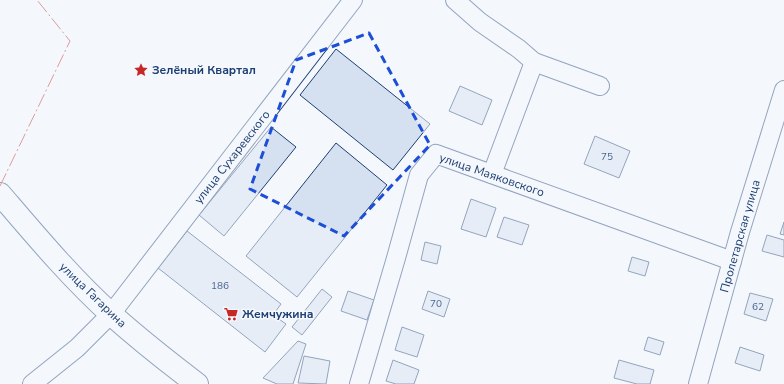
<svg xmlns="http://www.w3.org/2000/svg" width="784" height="384" viewBox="0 0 784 384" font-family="'Nunito Sans',sans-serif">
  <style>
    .building { fill: #d5e0f0; stroke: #1d3f73 }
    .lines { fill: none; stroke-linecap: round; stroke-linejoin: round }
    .minor-casing { stroke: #1d3f73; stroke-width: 20 }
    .major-casing { stroke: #1d3f73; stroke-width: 24 }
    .minor { stroke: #f4f7fb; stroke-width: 18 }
    .major { stroke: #f4f7fb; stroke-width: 22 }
    .power { stroke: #c62828; stroke-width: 1; stroke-dasharray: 14 3 2 3; stroke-linecap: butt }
    .marked { fill: none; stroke: #1d4ed8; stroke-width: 3; stroke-dasharray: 8 5; stroke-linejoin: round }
    .labels { text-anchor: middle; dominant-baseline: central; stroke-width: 3; stroke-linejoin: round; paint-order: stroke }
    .number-label { font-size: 10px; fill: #4b6792 }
    .poi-label { font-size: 12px; font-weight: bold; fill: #1d3f73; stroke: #f4f7fb; text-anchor: start }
    .street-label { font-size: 12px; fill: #1d3f73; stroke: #f4f7fb }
  </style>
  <rect width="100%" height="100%" fill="#f4f7fb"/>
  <g class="building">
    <polygon points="336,49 430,124 393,170 300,95"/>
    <polygon points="460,86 492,100 482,125 449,111"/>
    <polygon points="271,127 296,147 224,236 199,215"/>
    <polygon points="595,136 630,151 619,178 584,164"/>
    <polygon points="336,143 387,185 297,297 246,256"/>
    <polygon points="471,199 496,208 486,237 461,229"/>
    <polygon points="504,217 529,225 522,245 497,237"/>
    <polygon points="784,222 784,235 780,234"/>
    <polygon points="187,231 281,304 273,315 286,324 265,352 158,268"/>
    <polygon points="767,235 784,240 784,257 762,251"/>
    <polygon points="425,242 441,246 437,264 421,260"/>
    <polygon points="632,257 649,262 645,276 628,271"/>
    <polygon points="322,289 332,297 302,335 292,327"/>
    <polygon points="348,291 374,300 367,320 341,311"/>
    <polygon points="428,291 450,299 444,317 422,309"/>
    <polygon points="750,293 773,299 766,321 744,314"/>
    <polygon points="402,327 424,335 417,357 395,350"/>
    <polygon points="648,337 664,342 660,355 644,350"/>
    <polygon points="298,341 306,344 293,384 277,384 263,378"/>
    <polygon points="740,347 764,355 760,371 735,363"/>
    <polygon points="304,356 330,361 326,384 298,383"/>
    <polygon points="393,360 419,370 414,384 396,384 386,381"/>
    <polygon points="619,360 654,370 650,384 637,384 614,378"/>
  </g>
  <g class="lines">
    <defs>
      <g id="minor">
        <polyline points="455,0 480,22 519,49 534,62 600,86"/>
        <polyline points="492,174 534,62"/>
        <polyline points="32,384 77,348 111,314 353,0"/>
        <polyline points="359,384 396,258 419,175 436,154 732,261"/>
        <polyline points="698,384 740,232 784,90"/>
      </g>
      <path id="major" d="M0,194c36,42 71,84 112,121 27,24 56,47 85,69"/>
    </defs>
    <use href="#minor" class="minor-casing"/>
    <use href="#major" class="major-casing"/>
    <use href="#minor" class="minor"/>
    <use href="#major" class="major"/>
    <polyline class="power" points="0,186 70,41 37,0"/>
  </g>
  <path d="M0 0H784V384H0ZM369,33l61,112 -86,91 -94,-47 46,-129z" fill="#f4f7fb" fill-opacity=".55" fill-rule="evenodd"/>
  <path class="marked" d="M369,33l61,112 -86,91 -94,-47 46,-129z"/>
  <defs>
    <symbol id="sight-bare" viewBox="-9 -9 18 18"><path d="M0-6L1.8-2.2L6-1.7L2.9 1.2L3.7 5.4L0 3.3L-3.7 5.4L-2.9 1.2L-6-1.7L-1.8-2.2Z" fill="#c62828" stroke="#f4f7fb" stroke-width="2.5" paint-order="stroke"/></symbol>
    <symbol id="supermarket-bare" viewBox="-9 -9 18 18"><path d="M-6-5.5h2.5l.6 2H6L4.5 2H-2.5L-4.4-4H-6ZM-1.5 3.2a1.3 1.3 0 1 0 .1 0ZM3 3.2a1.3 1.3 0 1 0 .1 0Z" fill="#c62828" stroke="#f4f7fb" stroke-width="2.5" paint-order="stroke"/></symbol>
  </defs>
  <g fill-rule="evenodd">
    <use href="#sight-bare" x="131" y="60" width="20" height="20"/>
    <use href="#supermarket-bare" x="221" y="304" width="20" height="20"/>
  </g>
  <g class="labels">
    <g class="number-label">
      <text x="607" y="157">75</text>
      <text x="220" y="286">186</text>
      <text x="436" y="304">70</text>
      <text x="758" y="307">62</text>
    </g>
    <g class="poi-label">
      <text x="152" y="70">Зелёный Квартал</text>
      <text x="242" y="314">Жемчужина</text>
    </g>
    <g class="street-label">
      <text transform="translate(232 157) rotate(-52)">улица Сухаревского</text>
      <text transform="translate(492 175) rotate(19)">улица Маяковского</text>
      <text transform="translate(740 236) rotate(-74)">Пролетарская улица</text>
      <text transform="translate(93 295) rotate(44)">улица Гагарина</text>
    </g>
  </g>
</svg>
